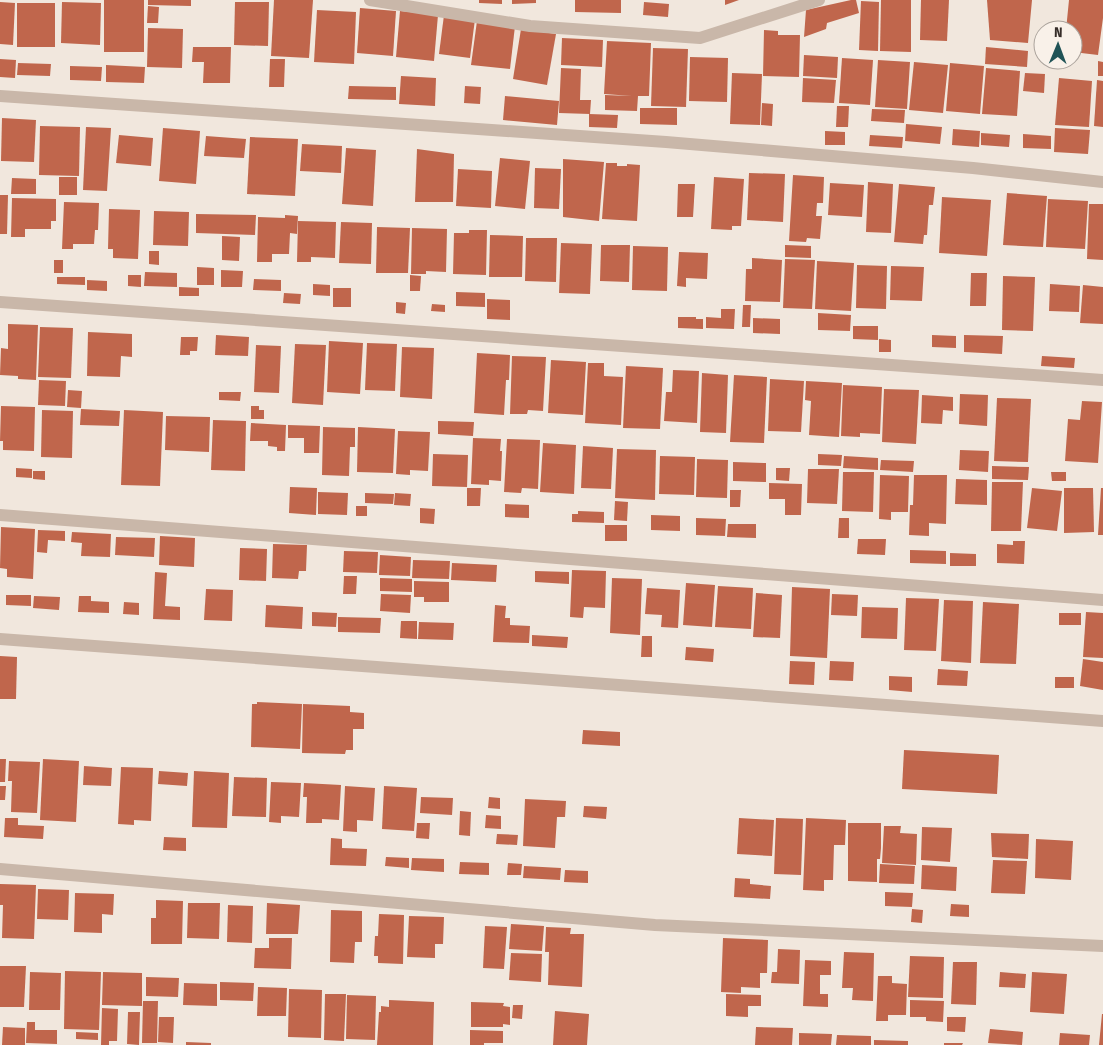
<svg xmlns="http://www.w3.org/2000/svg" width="1103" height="1045" viewBox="0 0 1103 1045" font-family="'Fira Sans Condensed',sans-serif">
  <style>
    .building { fill: #c0664c }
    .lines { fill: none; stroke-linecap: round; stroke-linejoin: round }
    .minor { stroke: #c9b7a9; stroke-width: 12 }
  </style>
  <rect width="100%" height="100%" fill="#f1e7dd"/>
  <g class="building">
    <rect x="104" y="0" width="40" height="52"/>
    <polygon points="148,0 191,0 191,6 148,5"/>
    <polygon points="274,0 313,0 309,58 271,56"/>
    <polygon points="479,0 502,0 502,4 479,3"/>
    <polygon points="512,0 536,0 536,3 512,4"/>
    <polygon points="575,0 621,0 621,13 575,12"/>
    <polygon points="725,0 739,0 725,5"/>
    <polygon points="851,0 856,0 859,13 827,23 826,29 804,37 806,10"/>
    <polygon points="881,0 911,0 911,52 880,51"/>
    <polygon points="921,0 949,0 947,41 920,40"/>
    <polygon points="987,0 1032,0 1028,43 990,40"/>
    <polygon points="1069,0 1103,0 1103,18 1098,55 1073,52 1073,30 1066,30"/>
    <polygon points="861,1 879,2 878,51 859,50"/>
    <polygon points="0,2 15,3 13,45 0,44"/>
    <polygon points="62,2 101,3 100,45 61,43"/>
    <polygon points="235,2 269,2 268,46 234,45"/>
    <polygon points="644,2 669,4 668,17 643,15"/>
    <rect x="17" y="3" width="38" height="44"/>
    <polygon points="148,6 159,7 158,23 147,23"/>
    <polygon points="360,8 396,11 393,56 357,53"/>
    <polygon points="317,10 356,12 354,64 314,62"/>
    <polygon points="400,11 438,15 434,61 396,57"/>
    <polygon points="444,15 475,19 470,58 439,54"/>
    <polygon points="477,21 515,26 510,69 471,65"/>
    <polygon points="148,28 183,29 182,68 147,67"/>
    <polygon points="521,29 556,34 547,85 513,79"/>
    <polygon points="764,30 778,31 778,35 800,35 799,77 763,76"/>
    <polygon points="562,38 603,40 602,67 561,65"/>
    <polygon points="607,41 651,43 649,96 638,96 637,111 605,110 605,95 632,96 604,94"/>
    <polygon points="193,47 231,47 230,83 203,83 204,62 192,62"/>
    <polygon points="986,47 1028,51 1027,67 985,64"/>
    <polygon points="653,48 688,49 686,107 651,106"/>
    <polygon points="804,55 838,57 837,78 803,76"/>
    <polygon points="690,57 728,58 727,102 689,101"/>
    <polygon points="842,58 873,60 870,105 839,103"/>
    <polygon points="0,59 16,60 15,78 0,77"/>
    <polygon points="270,59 285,59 284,87 269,87"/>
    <polygon points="878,60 910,62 907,109 875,107"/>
    <polygon points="1098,61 1103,62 1103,76 1098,76"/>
    <polygon points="914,62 948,65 943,113 909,110"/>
    <polygon points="18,63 51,64 50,76 17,75"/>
    <polygon points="950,63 984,66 980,114 946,111"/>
    <polygon points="106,65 145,67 144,83 106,82"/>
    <polygon points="70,66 102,67 101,81 70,80"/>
    <polygon points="561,68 581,69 580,100 591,100 590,114 559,113"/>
    <polygon points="986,68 1020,71 1017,116 982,114"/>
    <polygon points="732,73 762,74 760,125 730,124"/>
    <polygon points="1025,73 1045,74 1044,93 1023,91"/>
    <polygon points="401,76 436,78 435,106 399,104"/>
    <polygon points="803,78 836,80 834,103 802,102"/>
    <polygon points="1059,78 1092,81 1089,127 1055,125"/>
    <polygon points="1097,80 1103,81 1103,127 1094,126"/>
    <polygon points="349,86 396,87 396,100 348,99"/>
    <polygon points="465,86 481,87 480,104 464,103"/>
    <polygon points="505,96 559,101 557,125 503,120"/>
    <polygon points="762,103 773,104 772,126 761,125"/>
    <polygon points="837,106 849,106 848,127 836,127"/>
    <polygon points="640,108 677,108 677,125 640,124"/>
    <polygon points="872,109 905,110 904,123 871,121"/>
    <polygon points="589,114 618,115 617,128 589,127"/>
    <polygon points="2,118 36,120 34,162 1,161"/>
    <polygon points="906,124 942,127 940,144 905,141"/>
    <polygon points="40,126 80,127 79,176 39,175"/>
    <polygon points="86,127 111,128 107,191 83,190"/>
    <polygon points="163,128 200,131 196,184 159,181"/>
    <polygon points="1055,128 1090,130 1088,154 1054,152"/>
    <polygon points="953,129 980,131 979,147 952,145"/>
    <polygon points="825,131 845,132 845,145 825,145"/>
    <polygon points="981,133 1010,135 1009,147 981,145"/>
    <polygon points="1023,134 1051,136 1051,149 1023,148"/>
    <polygon points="119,135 153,138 151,166 116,163"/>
    <polygon points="870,135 903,137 902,148 869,146"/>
    <polygon points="206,136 246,139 244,158 204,156"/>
    <polygon points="250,137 298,139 295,196 247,194"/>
    <polygon points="302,144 342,146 341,173 300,171"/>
    <polygon points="346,148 376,150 373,206 342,204"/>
    <polygon points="417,149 454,154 453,202 415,202"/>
    <polygon points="500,158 530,161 525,209 495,206"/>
    <polygon points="563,159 604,162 599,221 563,217"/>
    <polygon points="606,163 617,163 617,166 627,166 627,164 640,165 637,221 602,219"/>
    <polygon points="535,168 561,169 559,209 534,208"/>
    <polygon points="458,169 492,171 491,208 456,206"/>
    <polygon points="749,173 785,174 783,222 747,220"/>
    <polygon points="793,175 824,177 823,203 817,203 816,216 822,216 820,239 807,238 806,242 789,241"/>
    <rect x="59" y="177" width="18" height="18"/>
    <polygon points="714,177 744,179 741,226 732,226 732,230 711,229"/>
    <polygon points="12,178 36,179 36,194 11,194"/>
    <polygon points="868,182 893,184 891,233 866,232"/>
    <polygon points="830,183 864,185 862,217 828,215"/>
    <polygon points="678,184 695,184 693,217 677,217"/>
    <polygon points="899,184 935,187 933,205 929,205 927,235 924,235 923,244 894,242"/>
    <polygon points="1007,193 1047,196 1043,247 1003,245"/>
    <polygon points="0,195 8,195 7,234 0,234"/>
    <polygon points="942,197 991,200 987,256 939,253"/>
    <polygon points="12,198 56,199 56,221 51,221 51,229 25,229 25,237 11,237"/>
    <polygon points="1048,199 1088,201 1085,249 1046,247"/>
    <polygon points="64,202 99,203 98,230 95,230 94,244 73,244 73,249 62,249"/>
    <polygon points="1089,204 1103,204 1103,260 1087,259"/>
    <polygon points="109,209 140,210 138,259 113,258 113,249 108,249"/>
    <polygon points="154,211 189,212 188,246 153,245"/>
    <polygon points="196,214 256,215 255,235 196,233"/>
    <polygon points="285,215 298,216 297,234 290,233 289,254 272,254 272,262 257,262 258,217 285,218"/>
    <polygon points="298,221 336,222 335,258 311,257 311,262 297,262"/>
    <polygon points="341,222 372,223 371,264 339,263"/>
    <polygon points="377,227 410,228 408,273 376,273"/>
    <polygon points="412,228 447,229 446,272 426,271 426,274 411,274"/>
    <polygon points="469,230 487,230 486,275 453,274 454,233 469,233"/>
    <polygon points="490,235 523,236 522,277 489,277"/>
    <polygon points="222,236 240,237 239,261 222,260"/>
    <polygon points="526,238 557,238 556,282 525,281"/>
    <polygon points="561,243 592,244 590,294 559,293"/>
    <polygon points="601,245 630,245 629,282 600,281"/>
    <polygon points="785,245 811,246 811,258 785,257"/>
    <polygon points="633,246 668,247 667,291 632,290"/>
    <polygon points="149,251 159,251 159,265 149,264"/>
    <polygon points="679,252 708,253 707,279 686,278 686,287 677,286"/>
    <polygon points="752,258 782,260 780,302 745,301 746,269 752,269"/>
    <polygon points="785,259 815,260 812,309 783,308"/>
    <rect x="54" y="260" width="9" height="13"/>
    <polygon points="817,261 854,263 851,311 815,309"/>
    <polygon points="857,265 887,266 886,309 856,308"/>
    <polygon points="891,266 924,267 922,301 890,300"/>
    <polygon points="197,267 214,268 214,285 197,285"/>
    <polygon points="221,270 243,271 242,287 221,287"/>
    <polygon points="145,272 177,273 177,287 144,286"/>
    <polygon points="971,273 987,273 986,306 970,306"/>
    <polygon points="128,275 141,275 141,287 128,286"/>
    <polygon points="410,275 421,276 420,291 410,291"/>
    <polygon points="1003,276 1035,277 1033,331 1002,330"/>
    <polygon points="57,277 85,277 85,285 57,284"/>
    <polygon points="254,279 281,280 281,291 253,290"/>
    <polygon points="87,280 107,281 107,291 87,290"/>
    <polygon points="313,284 330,285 330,296 313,295"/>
    <polygon points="1050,284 1080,286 1079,312 1049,311"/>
    <polygon points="1083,285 1103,287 1103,324 1080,323"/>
    <polygon points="179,287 199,288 199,296 179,296"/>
    <rect x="333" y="288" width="18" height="19"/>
    <polygon points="456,292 485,293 485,307 456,306"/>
    <polygon points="284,293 301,294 300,304 283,303"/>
    <polygon points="487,299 510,300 510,320 487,319"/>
    <polygon points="396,302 406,303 405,314 396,313"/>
    <polygon points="432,304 445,305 445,312 431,311"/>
    <polygon points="743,305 751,305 750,327 742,327"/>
    <polygon points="721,309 735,309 734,329 706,328 706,317 721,318"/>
    <polygon points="818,313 851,315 850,331 818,330"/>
    <polygon points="678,317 696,317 696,319 703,319 703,329 678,328"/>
    <polygon points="753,318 780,319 780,334 753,333"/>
    <polygon points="8,324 38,325 36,380 18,379 18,376 0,375 1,348 8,349"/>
    <polygon points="853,326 878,326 878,340 853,339"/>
    <polygon points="40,327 73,328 71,378 38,377"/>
    <polygon points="88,332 132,334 132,357 121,356 120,377 87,376"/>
    <polygon points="216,335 249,337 248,356 215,355"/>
    <polygon points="932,335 956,336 956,348 932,347"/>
    <polygon points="964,335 1003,336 1002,354 964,352"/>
    <polygon points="181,337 198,337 197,351 190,351 190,355 180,355"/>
    <polygon points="879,339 891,340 891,352 879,352"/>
    <polygon points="329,341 363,343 360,394 327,392"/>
    <polygon points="367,343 397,344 395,391 365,390"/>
    <polygon points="295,344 326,345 323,405 292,403"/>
    <polygon points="256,345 281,346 279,393 254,392"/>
    <polygon points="402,347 434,348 432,399 400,397"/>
    <polygon points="477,353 510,355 509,380 506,380 504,415 474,413"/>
    <polygon points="512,356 546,357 543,411 528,410 527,414 510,414"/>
    <polygon points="1042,356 1075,358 1074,368 1041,366"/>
    <polygon points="551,360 586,362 583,415 548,413"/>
    <polygon points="588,363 604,363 604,376 623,377 621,425 585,423"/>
    <polygon points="626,366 663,368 660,429 623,428"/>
    <polygon points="673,370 699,371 697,423 664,421 666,392 672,392"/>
    <polygon points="702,373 728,375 726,433 700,432"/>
    <polygon points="734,375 767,377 764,443 730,442"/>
    <polygon points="770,379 804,381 801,432 768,431"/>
    <polygon points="39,380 66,381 65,406 38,405"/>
    <polygon points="806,381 842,383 839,437 809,435 811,401 805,400"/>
    <polygon points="843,385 882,387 880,434 860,433 860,437 841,436"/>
    <polygon points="884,389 919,390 916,444 882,442"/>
    <polygon points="68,390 82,391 81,408 67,407"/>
    <polygon points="219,392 241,392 240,401 219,400"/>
    <polygon points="960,394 988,395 987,426 959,424"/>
    <polygon points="922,395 953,397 953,411 943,410 942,424 921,423"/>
    <polygon points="997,398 1031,399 1028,462 994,461"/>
    <polygon points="1082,401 1102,402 1098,463 1065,461 1068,419 1080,420"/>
    <polygon points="1,406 35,407 34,451 3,450 3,441 0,441"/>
    <polygon points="251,406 259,406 259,410 264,410 264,419 251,419"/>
    <polygon points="81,409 120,411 119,426 80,425"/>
    <polygon points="42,410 73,411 72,458 41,457"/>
    <polygon points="124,410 163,412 160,486 121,485"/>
    <polygon points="166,416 210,417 209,452 165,450"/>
    <polygon points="213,420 246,421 245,471 211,470"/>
    <polygon points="438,421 474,422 473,436 438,434"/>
    <polygon points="251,423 286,425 285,451 277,451 277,447 268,446 268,441 250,441"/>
    <polygon points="288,425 320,426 319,453 304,453 304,438 288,438"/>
    <polygon points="323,427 355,428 355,447 350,447 349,476 322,475"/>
    <polygon points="358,427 395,429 393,473 357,472"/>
    <polygon points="398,431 430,432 428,471 410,470 410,475 396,474"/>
    <polygon points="473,438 501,439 500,451 502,451 501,481 489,480 489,485 471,484"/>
    <polygon points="507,439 540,440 538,489 522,488 521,493 504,492"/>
    <polygon points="543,443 576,445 574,494 540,492"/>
    <polygon points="583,446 613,448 611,489 581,488"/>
    <polygon points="617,449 656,450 655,500 615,498"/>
    <polygon points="960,450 989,451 988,472 959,470"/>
    <polygon points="433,454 468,455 467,487 432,486"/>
    <polygon points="818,454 842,455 841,466 818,465"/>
    <polygon points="660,456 695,457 694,495 659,494"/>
    <polygon points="844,456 878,458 878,470 843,468"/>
    <polygon points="697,459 728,460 727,498 696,497"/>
    <polygon points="881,460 914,461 913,472 880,470"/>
    <polygon points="733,462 766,463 766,482 733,481"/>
    <polygon points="992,466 1029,467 1028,480 992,479"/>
    <polygon points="16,468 32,469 32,478 16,477"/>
    <polygon points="776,468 790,468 789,481 776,480"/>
    <polygon points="808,469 839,469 837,504 807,503"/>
    <polygon points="33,471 45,471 45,480 33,479"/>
    <polygon points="843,472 874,472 873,512 842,511"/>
    <polygon points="1051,472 1066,472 1066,481 1052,481"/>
    <polygon points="880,475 909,476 908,512 891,512 891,520 879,519"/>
    <polygon points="914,475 947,475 946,524 929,523 929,536 909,535 910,505 913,505"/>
    <polygon points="956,479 987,480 987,505 955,504"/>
    <polygon points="992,482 1023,482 1021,531 991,531"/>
    <polygon points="769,483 802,484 801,515 785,515 785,499 769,499"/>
    <polygon points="290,487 317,488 316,515 289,513"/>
    <polygon points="467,488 481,488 480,506 467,506"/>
    <polygon points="1032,488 1062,491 1057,531 1027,528"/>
    <polygon points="1064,488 1093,488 1094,532 1064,533"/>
    <polygon points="1101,488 1103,488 1103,535 1098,535"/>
    <polygon points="730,490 741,490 740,507 730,507"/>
    <polygon points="318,492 348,493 347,515 318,514"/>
    <polygon points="365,493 394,494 393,504 365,503"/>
    <polygon points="395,493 411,494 410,506 394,505"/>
    <polygon points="615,501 628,502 627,521 614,520"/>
    <polygon points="505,504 529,505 529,518 505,517"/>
    <rect x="356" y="506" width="11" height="10"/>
    <polygon points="420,508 435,509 434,524 420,523"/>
    <polygon points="578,511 604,512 604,523 572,522 572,514 578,514"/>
    <polygon points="651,515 680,516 680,531 651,530"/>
    <polygon points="696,518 726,519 725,536 696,535"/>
    <polygon points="839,518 849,518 849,538 838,538"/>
    <polygon points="728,524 756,524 756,538 727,537"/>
    <rect x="605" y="525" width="22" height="16"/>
    <polygon points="1,527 35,529 33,579 7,577 7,569 0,568"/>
    <polygon points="38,530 65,531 65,541 48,540 47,553 37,552"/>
    <polygon points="72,532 111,534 110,557 81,556 82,543 71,542"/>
    <polygon points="160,536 195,538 194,567 159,565"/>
    <polygon points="116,537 155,538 154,557 115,555"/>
    <polygon points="858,539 886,539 885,555 857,554"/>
    <polygon points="1013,541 1025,541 1024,564 997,563 997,544 1013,545"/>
    <polygon points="273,544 307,545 306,571 299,571 298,579 272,578"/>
    <polygon points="240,548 267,549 266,581 239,580"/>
    <polygon points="910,550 946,551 946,564 910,563"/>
    <polygon points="344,551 378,552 377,573 343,572"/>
    <polygon points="950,553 976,554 976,566 950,566"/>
    <polygon points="380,555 411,557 410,576 379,575"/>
    <polygon points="413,560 450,561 449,579 412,578"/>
    <polygon points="452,563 497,565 496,582 451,580"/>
    <polygon points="572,570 606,571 605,608 584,607 583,618 570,617"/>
    <polygon points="535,571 569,572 569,584 535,582"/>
    <polygon points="155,572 167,573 165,606 180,607 180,620 153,619"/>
    <polygon points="344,576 357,576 356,594 343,594"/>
    <polygon points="380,578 412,579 412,592 380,591"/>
    <polygon points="612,578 642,579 640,635 610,633"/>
    <polygon points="414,581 449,582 449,602 424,602 424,597 414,597"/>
    <polygon points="686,583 715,585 712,627 683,625"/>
    <polygon points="718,586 753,588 751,629 715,627"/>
    <polygon points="792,587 830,589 827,658 790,656"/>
    <polygon points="647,588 680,590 678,628 661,627 662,615 645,614"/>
    <polygon points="206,589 233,590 232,621 204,620"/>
    <polygon points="756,593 782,595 780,638 753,637"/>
    <polygon points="381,594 411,595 410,613 380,611"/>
    <polygon points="832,594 858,595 857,616 831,615"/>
    <polygon points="6,595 31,595 31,606 6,605"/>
    <polygon points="34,596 60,597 59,610 33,608"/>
    <polygon points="79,596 91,596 91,601 109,602 109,613 78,612"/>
    <polygon points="906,598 939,599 936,651 904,650"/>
    <polygon points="944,600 973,601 971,663 941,661"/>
    <polygon points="124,602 139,603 139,615 123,614"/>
    <polygon points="983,602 1019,604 1016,664 980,663"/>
    <polygon points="266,605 303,607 302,629 265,627"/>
    <polygon points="495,605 506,606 505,618 510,618 510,625 530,626 529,643 493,642"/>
    <polygon points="862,607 898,608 897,639 861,638"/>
    <polygon points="312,612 337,613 336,627 312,626"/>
    <polygon points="1086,612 1103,613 1103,658 1083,657"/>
    <rect x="1059" y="613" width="22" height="12"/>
    <polygon points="338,617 381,618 380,633 338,632"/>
    <polygon points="401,621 417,621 417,639 400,638"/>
    <polygon points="419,622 454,623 453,640 418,639"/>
    <polygon points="532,635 568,637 567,648 532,646"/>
    <polygon points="642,636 652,636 652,657 641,657"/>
    <polygon points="686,647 714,649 713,662 685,660"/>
    <polygon points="0,656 17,657 16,699 0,699"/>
    <polygon points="1083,659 1103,662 1103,690 1080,686"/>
    <polygon points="790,661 815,662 814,685 789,684"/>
    <polygon points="830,661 854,662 853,681 829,680"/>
    <polygon points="938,669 968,671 967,686 937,685"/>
    <polygon points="889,676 912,677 912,692 889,690"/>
    <rect x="1055" y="677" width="19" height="11"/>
    <polygon points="257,702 302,704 300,749 251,747 252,704 257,704"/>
    <polygon points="303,704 350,706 350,712 364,713 364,729 353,729 353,750 346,750 345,754 302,753"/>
    <polygon points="583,730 620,732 620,746 582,744"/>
    <polygon points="904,750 999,755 997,794 902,789"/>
    <polygon points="0,759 6,759 5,782 0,782"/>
    <polygon points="43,759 79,761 76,822 40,820"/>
    <polygon points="9,761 40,762 37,813 11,812 12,781 8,781"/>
    <polygon points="84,766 112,768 111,786 83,785"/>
    <polygon points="121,767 153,768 151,821 134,820 134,825 118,824"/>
    <polygon points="159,771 188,773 187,786 158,784"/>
    <polygon points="194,771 229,773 227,828 192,827"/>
    <polygon points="234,777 267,778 266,817 232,816"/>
    <polygon points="271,782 301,783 299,817 281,816 281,823 269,822"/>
    <polygon points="304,783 341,785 339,820 322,819 322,823 306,823 307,797 303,797"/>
    <polygon points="0,786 6,786 5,800 0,800"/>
    <polygon points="345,786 375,788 373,821 357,820 357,832 343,831"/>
    <polygon points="384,786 417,788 414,831 382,829"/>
    <polygon points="421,797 453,798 452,815 420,813"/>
    <polygon points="489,797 500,798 500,809 488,808"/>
    <polygon points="525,799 566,801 565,817 557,817 555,848 523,846"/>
    <polygon points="584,806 607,807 606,819 583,817"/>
    <polygon points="460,811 471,812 470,836 459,835"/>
    <polygon points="486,815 501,816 501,829 485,828"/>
    <polygon points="5,818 18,818 18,825 44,826 43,839 4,837"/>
    <polygon points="739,818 774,820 772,856 737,854"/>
    <polygon points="776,818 803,819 801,875 774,874"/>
    <polygon points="806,818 846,820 845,845 834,845 833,880 824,880 824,891 803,890"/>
    <polygon points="417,823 430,823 429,839 416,838"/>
    <polygon points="848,823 881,823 881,848 880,859 877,859 877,882 848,881"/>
    <polygon points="884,826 901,826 900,833 917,834 916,865 882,863"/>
    <polygon points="922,827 952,828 950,862 921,860"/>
    <polygon points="991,833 1029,834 1028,859 992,857"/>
    <polygon points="497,834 518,835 517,845 496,844"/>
    <polygon points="164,837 186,838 186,851 163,850"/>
    <polygon points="331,838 342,839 342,848 367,849 366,866 330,865"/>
    <polygon points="1036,839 1073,841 1071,880 1035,878"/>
    <polygon points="386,857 409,858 409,868 385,866"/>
    <polygon points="412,858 444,859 444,872 411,870"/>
    <polygon points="993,860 1027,861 1025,894 991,893"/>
    <polygon points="460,862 489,863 489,875 459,874"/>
    <polygon points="508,863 522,864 521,875 507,875"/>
    <polygon points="880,864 915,866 914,884 879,883"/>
    <polygon points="922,865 957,867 956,891 921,889"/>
    <polygon points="524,866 561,868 560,880 523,878"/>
    <polygon points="565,870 588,871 588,883 564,882"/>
    <polygon points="735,878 750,879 750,884 771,886 770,899 734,897"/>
    <polygon points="0,884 36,885 34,939 2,938 3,905 0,905"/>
    <polygon points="38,889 69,890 68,920 37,919"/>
    <polygon points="885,892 913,893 912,907 885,906"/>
    <polygon points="75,893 114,894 113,915 102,914 102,933 74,932"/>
    <polygon points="156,900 183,901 182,944 151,944 151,918 156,918"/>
    <polygon points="188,903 220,903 219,939 187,938"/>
    <polygon points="267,903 300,905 298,934 266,934"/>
    <polygon points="951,904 969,905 969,917 950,916"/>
    <polygon points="228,905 253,906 252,943 227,942"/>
    <polygon points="912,909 923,910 922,923 911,922"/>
    <polygon points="331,910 362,911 362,942 355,942 354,963 330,962"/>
    <polygon points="379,914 404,915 403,964 378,963 378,956 374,956 375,936 378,936"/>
    <polygon points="409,916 444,917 443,944 435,944 435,958 407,957"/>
    <polygon points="511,924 544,926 542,951 509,949"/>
    <polygon points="485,926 507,927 504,969 483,968"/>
    <polygon points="546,927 571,928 570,934 584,934 582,987 548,985 549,952 545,952"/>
    <polygon points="269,938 292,938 291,969 254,968 255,948 269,948"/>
    <polygon points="723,938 768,940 767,973 760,973 760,988 741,987 741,993 721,992"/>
    <polygon points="778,949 800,950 799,984 771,983 772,972 777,972"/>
    <polygon points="844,952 874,953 873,1001 852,1000 853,988 842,988"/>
    <polygon points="511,953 542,954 541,982 509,980"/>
    <polygon points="910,956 944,957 943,998 908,997"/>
    <polygon points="805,960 831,961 831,975 820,975 820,994 828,994 828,1007 803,1006"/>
    <polygon points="953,962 977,962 976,1005 951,1004"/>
    <polygon points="0,966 26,966 24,1007 0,1007"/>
    <polygon points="65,971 101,972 99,1030 64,1029"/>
    <polygon points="30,972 61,973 60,1010 29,1010"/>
    <polygon points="103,972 142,973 142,1006 102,1005"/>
    <polygon points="1000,972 1026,974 1025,988 999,987"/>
    <polygon points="1032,972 1067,974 1064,1014 1030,1012"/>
    <polygon points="878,976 892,976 892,983 907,984 906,1015 888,1015 888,1021 876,1021"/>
    <polygon points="146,977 179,978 178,997 146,996"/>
    <polygon points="220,982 254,983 253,1001 220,1000"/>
    <polygon points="184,983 217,984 217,1006 183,1005"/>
    <polygon points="258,987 287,988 286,1016 257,1016"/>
    <polygon points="289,989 322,990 321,1038 288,1037"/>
    <polygon points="325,994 346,994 344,1041 324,1040"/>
    <polygon points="726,994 761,995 761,1006 748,1006 748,1017 726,1016"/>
    <polygon points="347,995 376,996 375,1040 346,1039"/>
    <polygon points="389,1000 434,1002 433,1045 377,1045 379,1012 381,1012 381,1006 389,1007"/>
    <polygon points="910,1000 944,1001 943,1022 926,1021 926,1017 910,1017"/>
    <polygon points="143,1001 158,1001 157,1043 142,1043"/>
    <polygon points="471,1002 504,1003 503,1006 510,1007 510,1025 503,1024 503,1027 471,1027"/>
    <polygon points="513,1005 523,1005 522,1019 512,1018"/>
    <polygon points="102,1008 118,1009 117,1041 109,1041 109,1045 101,1045"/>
    <polygon points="555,1011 589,1014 587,1045 553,1045"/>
    <polygon points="128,1012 140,1012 139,1045 127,1044"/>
    <polygon points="1102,1014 1103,1014 1103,1045 1099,1045"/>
    <polygon points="159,1017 174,1017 173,1043 158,1042"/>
    <polygon points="947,1017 966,1017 965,1032 947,1031"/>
    <polygon points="27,1022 35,1022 35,1030 57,1030 57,1044 26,1043"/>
    <polygon points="3,1027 25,1028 25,1045 2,1045"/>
    <polygon points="756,1027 793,1028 792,1045 755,1045"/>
    <polygon points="990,1029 1023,1032 1022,1045 988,1043"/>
    <polygon points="470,1030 503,1031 503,1043 484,1043 484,1045 470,1045"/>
    <polygon points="76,1032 98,1033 98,1040 76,1039"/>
    <polygon points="799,1033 832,1034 831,1045 799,1045"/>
    <polygon points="1060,1033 1090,1035 1089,1045 1059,1045"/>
    <polygon points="837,1035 871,1036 871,1045 836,1045"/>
    <polygon points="874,1040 908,1041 908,1045 874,1045"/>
    <polygon points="186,1042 211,1043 211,1045 186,1045"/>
    <polygon points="944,1043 963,1043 962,1045 944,1045"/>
  </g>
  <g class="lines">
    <g class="minor">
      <polyline points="370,0 530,26 700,38 819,0"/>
      <polyline points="0,96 666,142 973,168 1103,182"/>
      <polyline points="0,302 1103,380"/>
      <polyline points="0,515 1103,600"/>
      <polyline points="0,639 1103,721"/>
      <polyline points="0,869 655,925 1103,946"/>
    </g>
  </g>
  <g transform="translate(1058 45) rotate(1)"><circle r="24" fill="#f9f1e9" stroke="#aba39c"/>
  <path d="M0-4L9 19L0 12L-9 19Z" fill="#205356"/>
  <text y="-8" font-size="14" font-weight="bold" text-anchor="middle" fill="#362d29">N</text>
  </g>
</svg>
